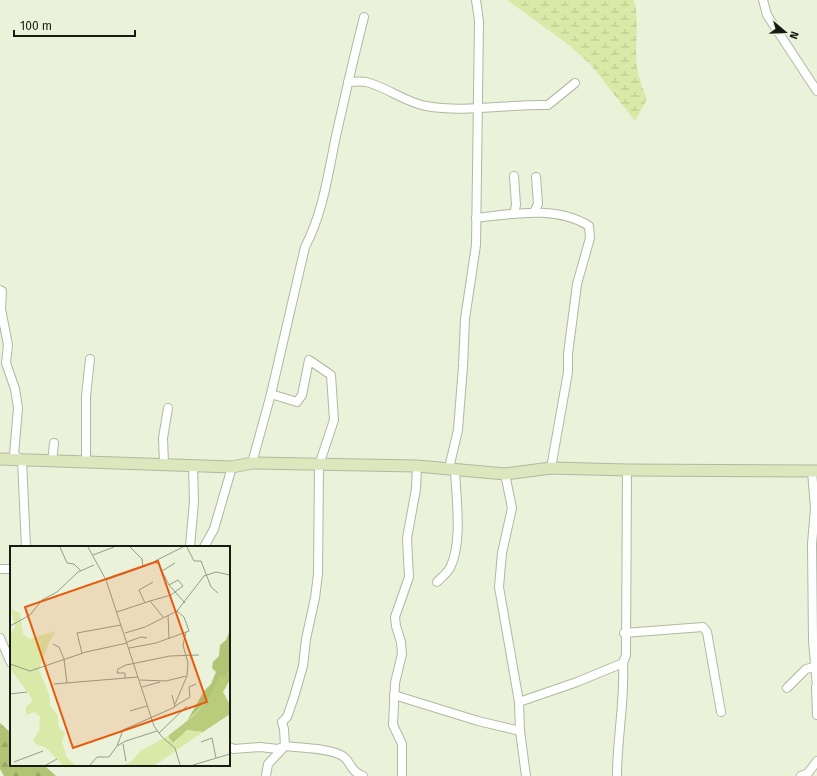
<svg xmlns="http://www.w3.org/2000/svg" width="817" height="776" viewBox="0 0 817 776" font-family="'Fira Sans',sans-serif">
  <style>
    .forest { fill: url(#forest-firs) }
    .wetland { fill: url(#wetland-marsh) }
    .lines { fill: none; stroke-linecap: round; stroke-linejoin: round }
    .minor-casing { stroke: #b1b8a1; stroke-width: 10 }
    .secondary-casing { stroke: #b1b8a1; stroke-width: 13 }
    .minor { stroke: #fff; stroke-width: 8 }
    .secondary { stroke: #dee6be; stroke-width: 11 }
    .inset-road { fill: none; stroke: #979c8a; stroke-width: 1 }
    .view { fill: #e8590c; fill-opacity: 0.15; stroke: #e8590c; stroke-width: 2 }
    .inset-edge { fill: none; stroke: #181b12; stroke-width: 2 }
  </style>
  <defs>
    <pattern id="forest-firs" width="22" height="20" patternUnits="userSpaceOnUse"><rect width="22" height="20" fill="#b0c474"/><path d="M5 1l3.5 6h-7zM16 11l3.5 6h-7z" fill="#97a863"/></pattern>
    <pattern id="wetland-marsh" width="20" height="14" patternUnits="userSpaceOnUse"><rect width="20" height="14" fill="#d8e9a8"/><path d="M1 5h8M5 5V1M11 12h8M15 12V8" fill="none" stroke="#b9c790"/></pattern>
  </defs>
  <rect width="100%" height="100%" fill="#ebf2da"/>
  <polygon class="forest" points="0,723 11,733 11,765 44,765 56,776 4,776 0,769"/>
  <path class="wetland" d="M507,0h127c5,18 2,35 2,54 0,16 5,31 11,45l-12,22 -44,-56 -22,-20z"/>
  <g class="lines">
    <defs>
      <g id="minor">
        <polyline points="763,0 767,15 817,91"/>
        <path d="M348,82c5,0 13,-1 18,0 21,5 38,20 60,24 40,7 81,-2 122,-1l27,-22"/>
        <polyline points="534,212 538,204 536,177"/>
        <polyline points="514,214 516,205 514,176"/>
        <path d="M476,218c36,-4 81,-13 113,8l1,12 -13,46 -9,70v18l-17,96"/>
        <polyline points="0,290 2,291 1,309 8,345 6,363 15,389 18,408 14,455 22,460 26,547"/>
        <polyline points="52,462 54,443"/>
        <polyline points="86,462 86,396 90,359"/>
        <path d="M252,463l19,-69 34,-147c18,-34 23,-73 31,-111 9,-40 18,-80 28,-119"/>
        <polyline points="164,464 163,438 168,408"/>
        <polyline points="449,468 458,430 463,366 465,319 476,245 479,21 476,0"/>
        <polyline points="812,471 815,508 812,544 813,641 817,687"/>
        <polyline points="505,474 512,508 502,553 499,587 519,702 520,731 526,776"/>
        <polyline points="190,547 194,501 193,465"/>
        <polyline points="204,547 214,529 232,467"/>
        <polyline points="0,569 11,569"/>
        <path d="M437,582c4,-4 10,-9 13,-14 13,-26 6,-70 5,-99"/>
        <polyline points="624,633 703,627 707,632 721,712"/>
        <polyline points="0,638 11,663"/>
        <polyline points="816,687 817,715"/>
        <polyline points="787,688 806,669 814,667"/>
        <polyline points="394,695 478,721 520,731"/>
        <polyline points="519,702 577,682 623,663 626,655 627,470"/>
        <path d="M229,747l5,2 26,-2 18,2 7,-3c14,2 48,2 59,11 9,8 5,13 19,19"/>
        <polyline points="266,776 268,764 285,746 284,729 282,722 287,717 294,697 303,666 306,639 315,598 318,574 319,465 334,420 331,375 309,360 302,395 297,402 271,394"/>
        <polyline points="402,776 402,744 393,725 395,683 402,654 401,642 396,626 395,617 409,577 407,538 416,489 417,466"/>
        <path d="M617,776c0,-38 8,-75 6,-113"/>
        <polyline points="801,776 808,773 817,761"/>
      </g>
      <polyline id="secondary" points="0,459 232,467 252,463 417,466 505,474 551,468 627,470 817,471"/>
    </defs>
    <use href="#minor" class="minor-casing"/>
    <use href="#secondary" class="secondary-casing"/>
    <use href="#minor" class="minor"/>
    <use href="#secondary" class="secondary"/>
  </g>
  <g transform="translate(10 546)">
    <rect width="220" height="220" fill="#ebf2da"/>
    <path d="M220,84v40l-5,7h-5l-11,22 -22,22 17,-30 7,-7 5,-12 -4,-4 1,-6 6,-6 1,-11 6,-5z" fill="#b0c474"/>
    <path d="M1,63l9,4 3,21 6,5 27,-8 -7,11 -10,28 10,24 1,11 8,11 1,12 6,5 -3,8 4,15 9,9h-12l-18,-18 -9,-3 -3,-4 6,-9 1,-15 -6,-4 -8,3v-8l7,-7 -23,-32v-34l5,-7zM177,184l16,2 -48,33h-30l8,-5 7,-9 28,-15 7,7 6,-9z" fill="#d8e9a8"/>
    <path d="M220,124v10l-7,12 7,13v9l-27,18 -16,-2 -14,13 -5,-7 24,-19 17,-18 11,-23 5,1z" fill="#b8cc7c"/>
    <path class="inset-road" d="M50,1l7,16 7,1 7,7M78,1l18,33 48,146 8,11 13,11 5,17M177,1l7,14h7l10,26 7,6M83,9l21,-8M145,15l28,-14M133,21l11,-5 5,2 3,7 13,-8M152,25l7,14 16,18M96,34l37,-13 -1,-8 -12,-12M140,55l21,-6 12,-9 -5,-6 -9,5M135,57l-6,-13 14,-8M107,66l33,-11 13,16M158,69l1,24M0,80l20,-11 12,-15 15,-8 21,-20 16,-7M115,87l20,-6 32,-16M117,96l14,-5 6,1M43,98l6,3 5,12 3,24M119,102l27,-5 33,-12 -5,-14 -7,-6 27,-35 12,-4 14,3M72,107l-5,-20 44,-8M0,118l20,7 56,-19 41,-9M115,132v-5h-8l1,-4 8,-4 44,-9 29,-1M130,134l26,1 20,-5M44,138l84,-7M132,141l18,-5M0,148l17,-2M165,158l12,-28 1,-13 -5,-18 3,-13M165,160l15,-9 -1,-10 7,-3M120,165l17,-5M149,187l28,-27M191,196l11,-4 4,20M113,198l3,17M107,200l6,-16 52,-23 -3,-12M4,216l29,-11M36,219l11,-6M80,219l7,-8h12l8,-11 9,-5 31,-10M183,219l37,-11"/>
    <path class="view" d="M148,15l49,141 -134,46 -48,-141z"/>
    <rect width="220" height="220" class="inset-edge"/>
  </g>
  <g transform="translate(785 32) rotate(109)" stroke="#ebf2da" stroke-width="3" paint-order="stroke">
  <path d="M0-3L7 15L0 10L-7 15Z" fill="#181b12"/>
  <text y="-6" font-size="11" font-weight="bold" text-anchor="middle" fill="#181b12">N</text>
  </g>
  <path d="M14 30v6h121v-6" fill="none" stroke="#181b12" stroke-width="2"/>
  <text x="20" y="30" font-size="12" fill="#181b12" stroke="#ebf2da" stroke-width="3" paint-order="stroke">100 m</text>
</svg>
